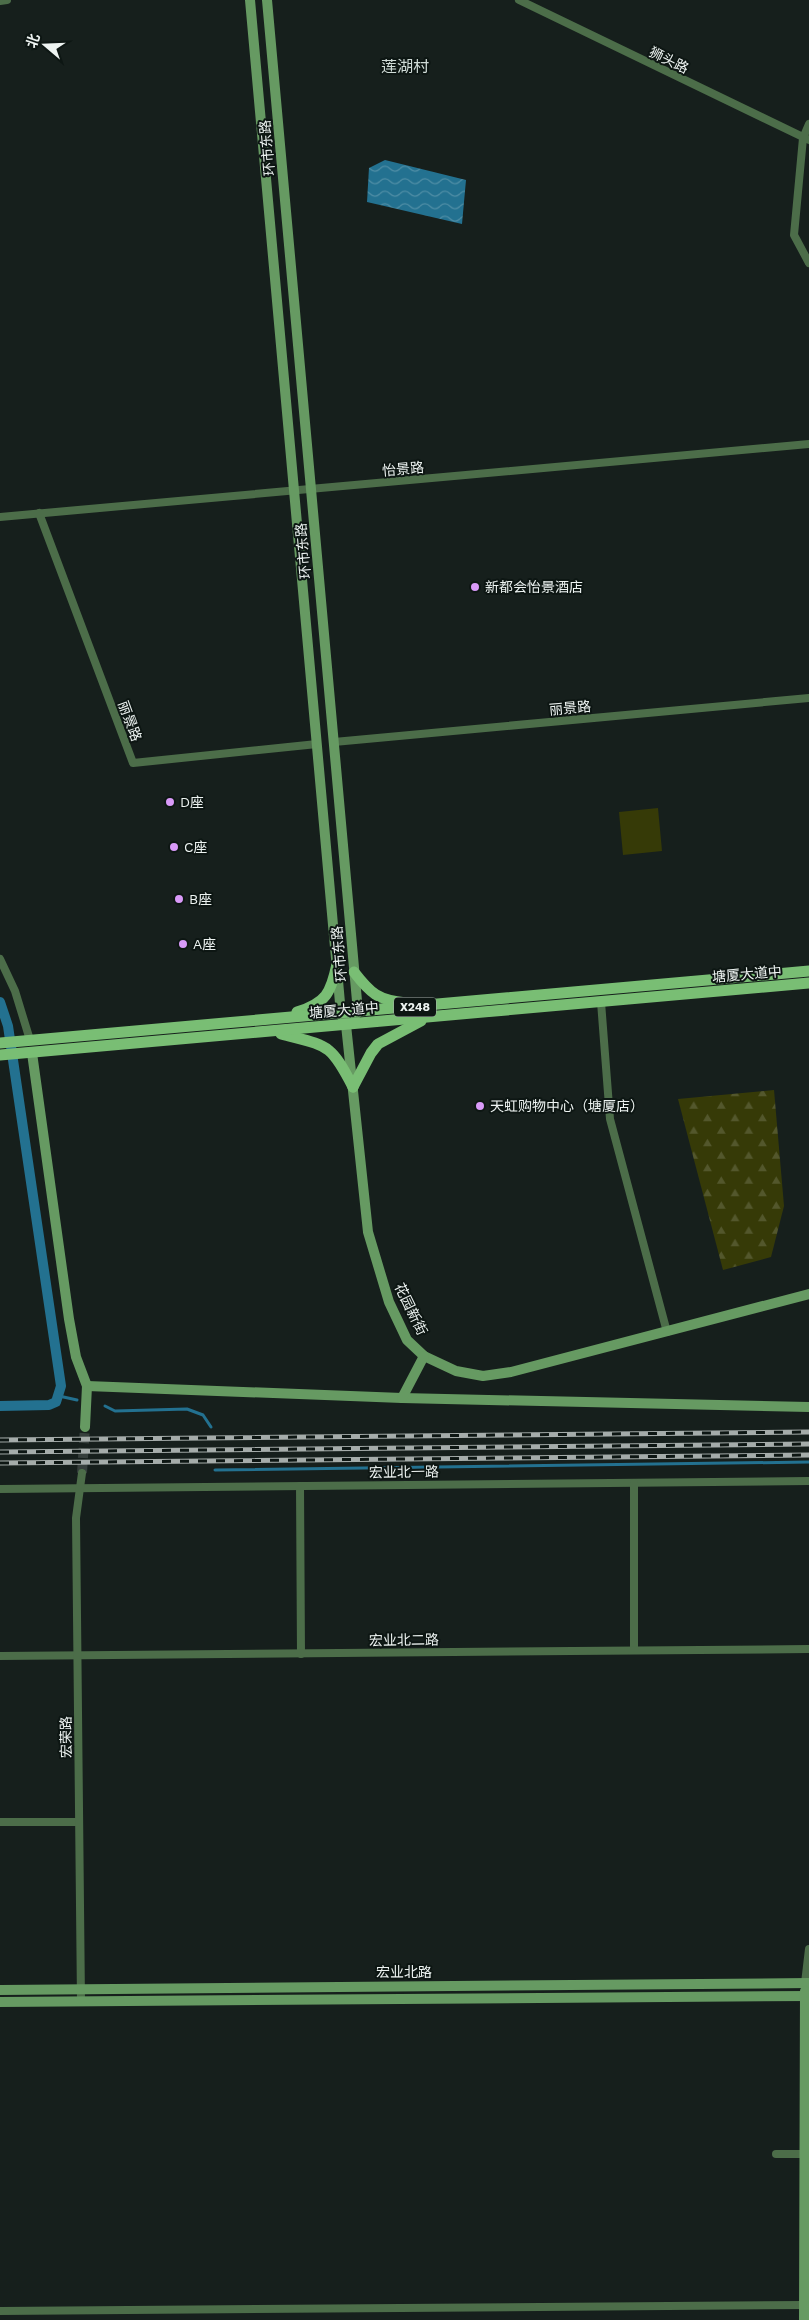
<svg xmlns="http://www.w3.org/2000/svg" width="809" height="2320" viewBox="0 0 809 2320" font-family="'Work Sans','Noto Sans SC',sans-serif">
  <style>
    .forest { fill: url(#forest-firs) }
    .pitch { fill: #363a07 }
    .water { fill: url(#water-waves) }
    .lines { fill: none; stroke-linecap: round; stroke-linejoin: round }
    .stream { stroke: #237190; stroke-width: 3 }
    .canal { stroke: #237190; stroke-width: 10 }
    .secondary-tunnel { stroke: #363f3c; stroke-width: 10; stroke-dasharray: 10 5; stroke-linecap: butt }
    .street { stroke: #4c6d49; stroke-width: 8 }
    .secondary { stroke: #669a62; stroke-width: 10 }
    .primary { stroke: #79be74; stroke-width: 11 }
    .rail-casing { stroke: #a5acaa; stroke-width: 5 }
    .rail { stroke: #0d1613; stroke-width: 3; stroke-dasharray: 9; stroke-linecap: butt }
    .poi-dot { fill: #d99af8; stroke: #0d1613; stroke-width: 2 }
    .labels { text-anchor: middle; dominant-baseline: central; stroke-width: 4; stroke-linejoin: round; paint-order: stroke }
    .shield { fill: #0d1613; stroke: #aab1ae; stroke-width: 1 }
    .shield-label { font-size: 12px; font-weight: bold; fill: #edf3f1 }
    .street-label { font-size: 14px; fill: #edf3f1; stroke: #0d1613 }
    .poi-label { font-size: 14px; fill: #edf3f1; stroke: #0d1613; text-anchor: start }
    .quarter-label { font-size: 16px; fill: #d0dbd7; stroke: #0d1613 }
  </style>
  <defs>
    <pattern id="forest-firs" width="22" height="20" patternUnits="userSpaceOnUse" patternTransform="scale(1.25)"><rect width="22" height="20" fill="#363a07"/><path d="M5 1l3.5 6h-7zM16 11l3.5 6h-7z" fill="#53572c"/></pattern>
    <pattern id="water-waves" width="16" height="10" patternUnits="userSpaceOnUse" patternTransform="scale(1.25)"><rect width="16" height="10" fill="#237190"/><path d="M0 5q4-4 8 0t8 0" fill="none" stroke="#4e8da5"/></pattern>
  </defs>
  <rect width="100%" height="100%" fill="#161f1c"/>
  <polygon class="forest" points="774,1090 784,1206 771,1257 723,1270 678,1099"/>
  <polygon class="pitch" points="658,808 662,851 623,855 619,812"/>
  <polygon class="water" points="385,160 466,180 462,224 367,202 369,168"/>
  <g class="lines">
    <g class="stream">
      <polyline points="59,1396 77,1400"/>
      <polyline points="105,1406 115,1411 187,1409 203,1415 211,1427"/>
      <polyline points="215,1470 809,1462"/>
    </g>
    <polyline class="canal" points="0,1002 8,1026 61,1386 56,1402 49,1405 0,1406"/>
    <polyline class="secondary-tunnel" points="82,1473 85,1427"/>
    <g class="street">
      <polyline points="519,0 809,140"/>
      <polyline points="0,1 7,0"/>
      <polyline points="809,124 803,138 794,235 809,263"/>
      <polyline points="39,513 133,763 317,744"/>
      <polyline points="0,517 809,444"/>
      <polyline points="334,742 809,698"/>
      <polyline points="0,959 15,991 30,1040"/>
      <polyline points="601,1002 610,1119 667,1332"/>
      <polyline points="300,1486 301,1654"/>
      <polyline points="0,1489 809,1481"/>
      <polyline points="634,1650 634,1483"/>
      <polyline points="0,1656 809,1649"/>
      <polyline points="0,1822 79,1822"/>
      <polyline points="805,1983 809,1949"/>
      <polyline points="81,2002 76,1518 82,1473"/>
      <polyline points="776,2154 804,2154"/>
      <polyline points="0,2311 804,2305"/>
    </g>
    <g class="secondary">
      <polyline points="250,0 341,1014 346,1025 368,1232 389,1302 407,1340 424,1356 456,1371 483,1376 511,1372 809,1294"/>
      <polyline points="267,0 358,1012 346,1025"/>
      <polyline points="32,1053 69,1319 76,1357 87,1386 85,1427"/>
      <polyline points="87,1386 402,1398 809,1407"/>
      <polyline points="402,1398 424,1356"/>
      <polyline points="0,1990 809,1983"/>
      <polyline points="0,2002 809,1996"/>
      <polyline points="804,2320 805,1991"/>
    </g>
    <g class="primary">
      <path d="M354,972c17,22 24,28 52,31"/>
      <path d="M297,1012c29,-9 34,-19 40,-48"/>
      <path d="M281,1034c46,12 49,8 72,53"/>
      <polyline points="0,1043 809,971"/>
      <polyline points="0,1055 809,983"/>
      <polyline points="353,1087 371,1053 378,1044 421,1021"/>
    </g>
    <defs>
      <g id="rail">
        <polyline points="0,1440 809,1432"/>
        <polyline points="0,1452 809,1444"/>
        <polyline points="0,1463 809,1455"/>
      </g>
    </defs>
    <use href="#rail" class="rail-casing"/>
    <use href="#rail" class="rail"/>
  </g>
  <g class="poi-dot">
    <circle cx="475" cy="587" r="5"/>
    <circle cx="170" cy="802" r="5"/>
    <circle cx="174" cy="847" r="5"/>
    <circle cx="179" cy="899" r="5"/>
    <circle cx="183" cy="944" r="5"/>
    <circle cx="480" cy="1106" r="5"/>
  </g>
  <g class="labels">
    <rect class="shield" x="394" y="997.5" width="42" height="19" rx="4"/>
    <g class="shield-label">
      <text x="415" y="1007">X248</text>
    </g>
    <g class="street-label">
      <text transform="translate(669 60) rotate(26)">狮头路</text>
      <text transform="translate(267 148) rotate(-95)">环市东路</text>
      <text transform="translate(403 469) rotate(-5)">怡景路</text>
      <text transform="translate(303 551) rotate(-95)">环市东路</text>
      <text transform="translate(570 708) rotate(-5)">丽景路</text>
      <text transform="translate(130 721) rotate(70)">丽景路</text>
      <text transform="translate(339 954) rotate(-95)">环市东路</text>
      <text transform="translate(747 974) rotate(-5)">塘厦大道中</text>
      <text transform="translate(344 1010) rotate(-5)">塘厦大道中</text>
      <text transform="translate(411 1309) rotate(64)">花园新街</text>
      <text transform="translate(404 1472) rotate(-1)">宏业北一路</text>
      <text transform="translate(404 1640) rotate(-1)">宏业北二路</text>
      <text transform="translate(66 1737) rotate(-91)">宏荣路</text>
      <text x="404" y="1972">宏业北路</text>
    </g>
    <g class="poi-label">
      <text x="485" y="587">新都会怡景酒店</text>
      <text x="180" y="802">D座</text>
      <text x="184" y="847">C座</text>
      <text x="189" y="899">B座</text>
      <text x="193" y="944">A座</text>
      <text x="490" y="1106">天虹购物中心（塘厦店）</text>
    </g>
    <g class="quarter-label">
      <text x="405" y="66">莲湖村</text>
    </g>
  </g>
  <g transform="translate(45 45) rotate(289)" stroke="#0d1613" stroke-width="4" paint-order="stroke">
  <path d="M0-4L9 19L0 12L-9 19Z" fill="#edf3f1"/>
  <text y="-8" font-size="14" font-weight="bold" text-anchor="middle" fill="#edf3f1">北</text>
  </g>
</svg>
